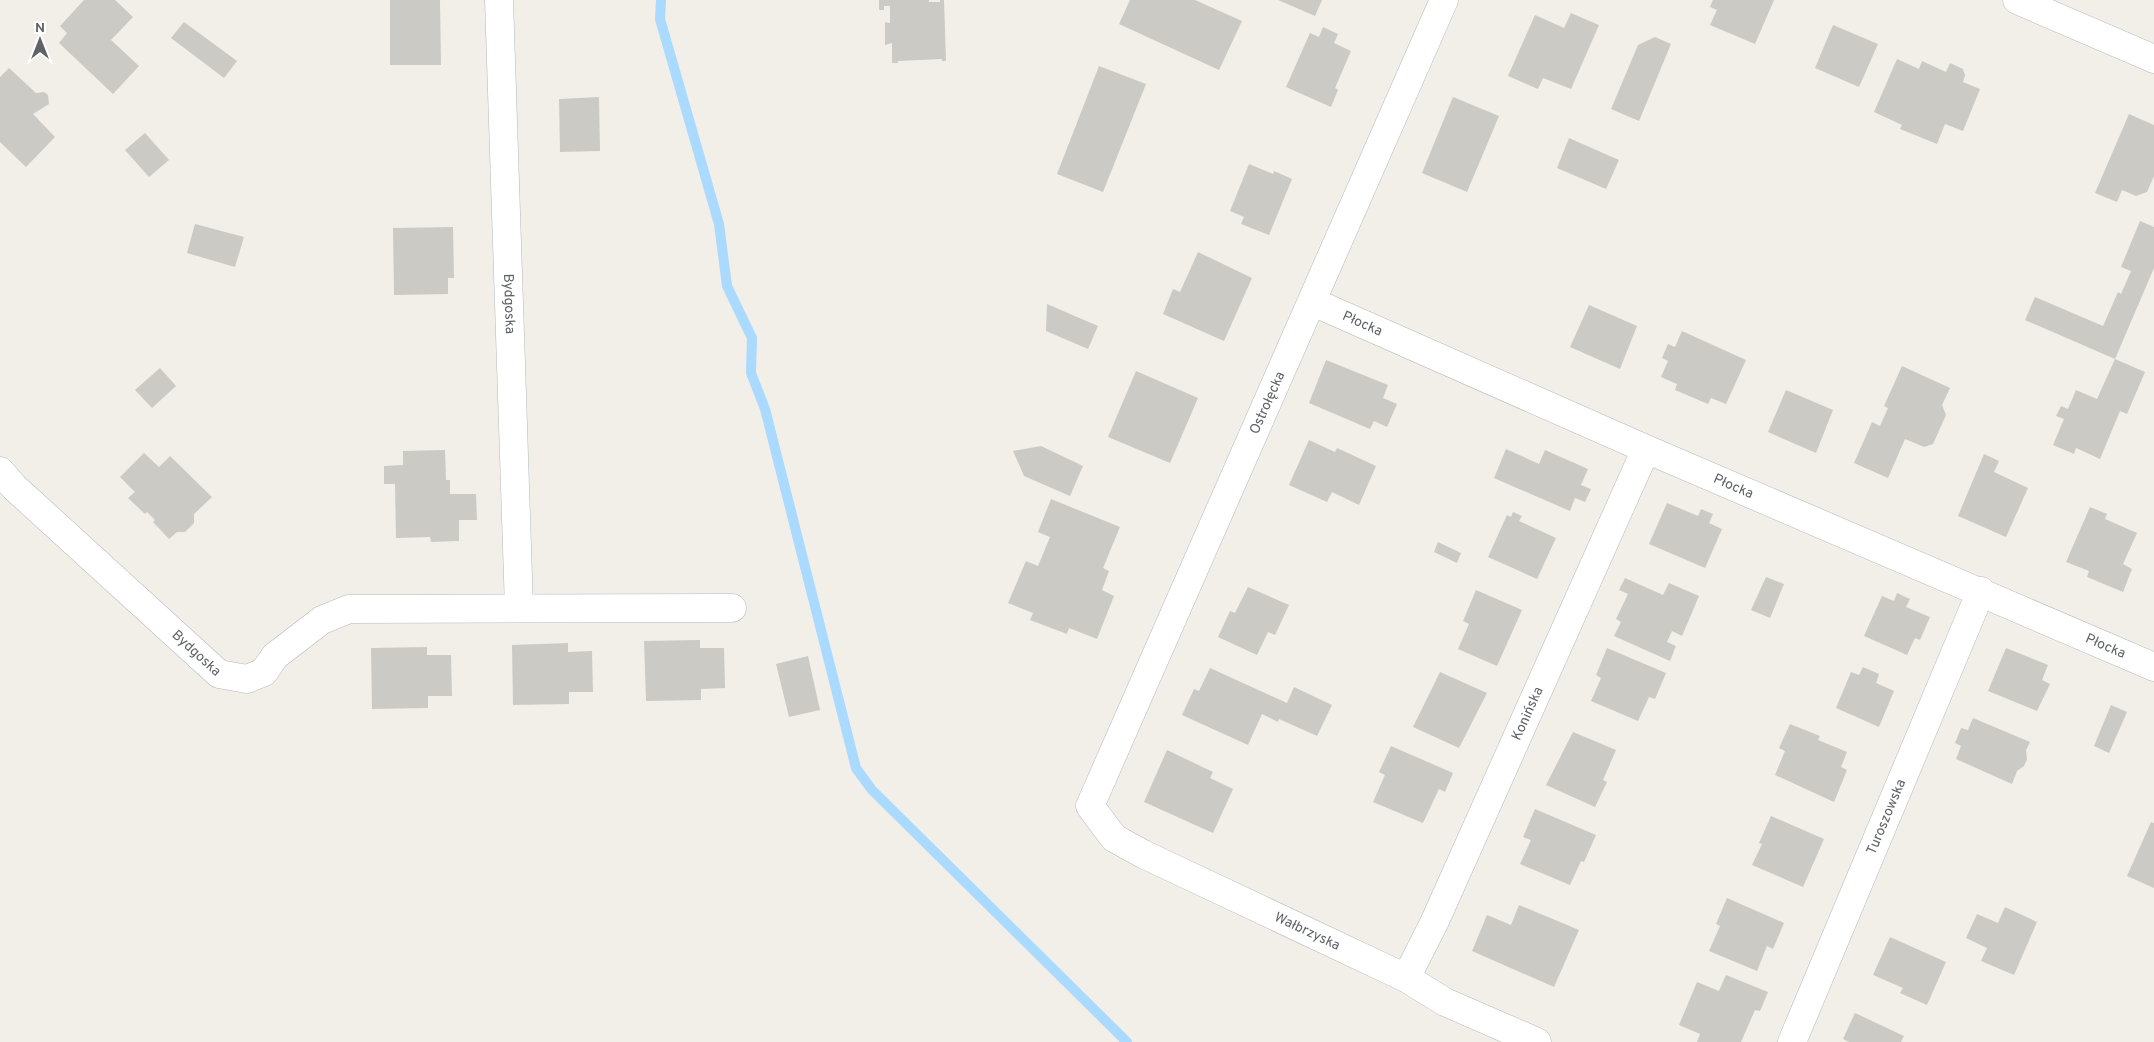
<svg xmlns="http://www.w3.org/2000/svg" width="2154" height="1042" viewBox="0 0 2154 1042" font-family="Overpass,sans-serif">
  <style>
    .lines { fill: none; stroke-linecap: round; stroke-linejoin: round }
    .stream { stroke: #aadaff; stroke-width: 10 }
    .building { fill: #cccac5 }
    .minor-casing { stroke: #b5b8bc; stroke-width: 29 }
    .minor { stroke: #fff; stroke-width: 28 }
    .labels { text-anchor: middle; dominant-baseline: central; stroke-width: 4; stroke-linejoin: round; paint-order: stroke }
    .street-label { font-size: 14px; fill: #5f6368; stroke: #fff }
  </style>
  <rect width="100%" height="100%" fill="#f1efe8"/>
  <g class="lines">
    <polyline class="stream" points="661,0 660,19 719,224 727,286 752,338 751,373 765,409 856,768 872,790 1127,1042"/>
  </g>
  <g class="building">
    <polygon points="84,0 115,0 133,17 111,40 139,66 113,94 59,43 67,33 60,26"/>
    <polygon points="390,0 440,0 441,65 390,65"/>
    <polygon points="879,0 929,0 929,2 940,2 940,0 944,0 946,61 942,61 942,59 898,61 898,63 892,63 892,43 885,45 885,22 890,23 890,6 884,6 884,10 879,10"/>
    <polygon points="1130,0 1195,0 1242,21 1219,70 1119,24"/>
    <polygon points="1278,0 1322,0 1315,16"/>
    <polygon points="1713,0 1774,0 1755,44 1710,25 1717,10 1710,7"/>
    <polygon points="1571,13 1599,25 1571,89 1543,78 1538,89 1508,76 1535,15 1564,28"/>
    <polygon points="184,22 237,61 224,78 171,38"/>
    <polygon points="1833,25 1878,44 1859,87 1815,68"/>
    <polygon points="1323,27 1338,34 1334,43 1351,51 1335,88 1338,90 1331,107 1286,87 1310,33 1319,37"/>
    <polygon points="1655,37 1671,44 1639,121 1611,109 1638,45"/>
    <polygon points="1897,59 1919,69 1922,61 1946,72 1950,63 1963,69 1965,75 1963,82 1980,89 1963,131 1945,124 1937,144 1900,129 1902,125 1874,112"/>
    <polygon points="1099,66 1146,84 1103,192 1057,174"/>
    <polygon points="9,68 36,93 44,92 48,95 49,104 33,114 55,137 26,167 0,142 0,77"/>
    <polygon points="599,97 600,151 560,152 559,99"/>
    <polygon points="1453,97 1499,116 1467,192 1422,173"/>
    <polygon points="2129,114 2154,125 2154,176 2147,192 2136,196 2122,190 2117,202 2095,193"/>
    <polygon points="145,133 169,160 149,177 125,150"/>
    <polygon points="1569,138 1619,160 1606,189 1557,168"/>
    <polygon points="1249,164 1273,174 1274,171 1292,179 1269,235 1241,224 1244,217 1230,211"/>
    <polygon points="2140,221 2154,227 2154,268 2115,359 2145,372 2127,414 2120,411 2100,459 2076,448 2074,454 2053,445 2064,419 2056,416 2061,406 2068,409 2076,390 2097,399 2115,359 2025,320 2035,297 2103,326 2118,292 2121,294 2131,271 2121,267"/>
    <polygon points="195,224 244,237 235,267 187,253"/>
    <polygon points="453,227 454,278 448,278 448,294 394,295 393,228"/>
    <polygon points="1198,252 1252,278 1224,341 1163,314 1173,289 1180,292"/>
    <polygon points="1047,304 1098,326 1088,349 1046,331"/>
    <polygon points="1589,305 1637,326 1620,369 1570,347"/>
    <polygon points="1682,331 1746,360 1726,404 1711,398 1708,404 1675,390 1677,384 1661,377 1668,361 1662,358 1668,344 1675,347"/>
    <polygon points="1326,360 1388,385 1383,398 1397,404 1387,427 1374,421 1370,429 1309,403"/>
    <polygon points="1902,366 1950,388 1942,405 1946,415 1933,444 1924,447 1905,439 1888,478 1854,463 1872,422 1880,426 1888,408 1884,406"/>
    <polygon points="160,368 176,386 152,408 135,390"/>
    <polygon points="1136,371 1198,398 1170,463 1108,437"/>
    <polygon points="1786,390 1833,410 1816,453 1768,432"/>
    <polygon points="1309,440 1335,452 1337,448 1376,466 1359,505 1332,492 1327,502 1289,485"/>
    <polygon points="1041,446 1083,466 1070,496 1024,476 1013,451"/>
    <polygon points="1506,449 1539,464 1545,450 1588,469 1581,485 1591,489 1585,502 1575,498 1570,511 1494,478"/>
    <polygon points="445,450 446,480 450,480 450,494 476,494 477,520 459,520 459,541 431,542 430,537 396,538 395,484 384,484 384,466 403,465 403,451"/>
    <polygon points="144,453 159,467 170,456 212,497 194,514 194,523 185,532 177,532 169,539 153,522 155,520 147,512 145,514 128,498 135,492 120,477"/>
    <polygon points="1984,454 1999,461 1994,472 2028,488 2006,537 1958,516"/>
    <polygon points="1051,499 1120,527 1103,568 1109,571 1102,590 1114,596 1097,639 1069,628 1067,634 1030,620 1033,613 1008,603 1026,561 1038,566 1050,537 1038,532"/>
    <polygon points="1667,503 1698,516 1701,509 1713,514 1709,523 1722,529 1705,568 1649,544"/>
    <polygon points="2090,507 2107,514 2105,519 2137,533 2123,564 2132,569 2123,592 2087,577 2089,571 2066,562"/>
    <polygon points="1513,512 1522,516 1519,521 1556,538 1537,579 1488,557 1507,515 1511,517"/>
    <polygon points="1438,542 1461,553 1457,563 1434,552"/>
    <polygon points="1766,577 1784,584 1770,618 1751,610"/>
    <polygon points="1625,578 1663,595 1669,583 1699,596 1682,636 1672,631 1667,642 1676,646 1670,661 1614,636 1621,622 1616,619 1628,594 1619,590"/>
    <polygon points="1248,587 1289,605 1275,635 1268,632 1257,655 1218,637 1230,611 1235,613"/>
    <polygon points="1476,590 1522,610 1497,666 1458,649 1469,624 1463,621"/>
    <polygon points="1897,593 1910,599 1906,607 1930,617 1920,640 1915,638 1907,655 1864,636 1882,596 1894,601"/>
    <polygon points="700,640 700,648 724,648 725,688 701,689 701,700 646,701 644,641"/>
    <polygon points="568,643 568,652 592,651 593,692 569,692 569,704 513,705 512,645"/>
    <polygon points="427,647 427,655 451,655 452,696 428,696 428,708 372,709 371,648"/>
    <polygon points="1607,648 1666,673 1655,699 1649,697 1638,721 1591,701 1601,678 1596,675"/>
    <polygon points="2006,648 2048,665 2042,680 2050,684 2037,711 1988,691"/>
    <polygon points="808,656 820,710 789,717 776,664"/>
    <polygon points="1863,667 1879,674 1876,683 1894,691 1879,727 1836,708 1851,672 1859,675"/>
    <polygon points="1210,668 1287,703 1294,687 1332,705 1317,736 1279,719 1278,722 1262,714 1248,745 1182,715 1194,689 1199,691"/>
    <polygon points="1440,672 1487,693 1459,748 1413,727"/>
    <polygon points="2111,705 2127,712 2109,753 2094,746"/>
    <polygon points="1973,718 2030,742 2026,750 2027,759 2024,766 2017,771 2012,784 1956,759 1961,746 1955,743 1961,728 1968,730"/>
    <polygon points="1790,724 1820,736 1818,740 1847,752 1841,767 1847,770 1834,802 1775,775 1785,751 1779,748"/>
    <polygon points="1573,732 1616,750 1603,780 1607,782 1595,807 1546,785"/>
    <polygon points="1391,746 1453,773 1445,792 1439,789 1423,823 1373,802 1385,775 1379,772"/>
    <polygon points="1167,750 1213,772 1210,778 1233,789 1213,833 1144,802"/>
    <polygon points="1535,809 1596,835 1584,862 1581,861 1570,885 1520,864 1531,840 1523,837"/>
    <polygon points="1771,816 1824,839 1803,887 1752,865 1762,844 1759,843"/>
    <polygon points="2151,822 2154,823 2154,888 2127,876"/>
    <polygon points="1727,898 1784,923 1773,949 1767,946 1757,971 1709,951 1720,926 1716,924"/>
    <polygon points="1519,905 1579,930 1554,987 1472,951 1487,915 1511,925"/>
    <polygon points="2005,907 2037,922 2014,975 1981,961 1987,948 1966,938 1977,914 1998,923"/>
    <polygon points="1890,937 1946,962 1927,1005 1900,993 1903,988 1873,975"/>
    <polygon points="1726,975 1768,992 1760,1011 1755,1010 1741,1042 1697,1042 1700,1034 1679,1025 1697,982 1719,991"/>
    <polygon points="1855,1013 1904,1036 1901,1042 1849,1042 1843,1039"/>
  </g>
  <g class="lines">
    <defs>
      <g id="minor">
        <path id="s1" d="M499,0l20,608"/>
        <path id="s2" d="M1444,0l-354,806 24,32 29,16 263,124 39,24 92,40"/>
        <polyline points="2017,0 2154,59"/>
        <path id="s3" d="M1313,302l333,147 508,218"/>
        <path id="s4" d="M0,471l14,16 205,187 28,5 17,-7 11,-16 47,-36 27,-11 383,-1"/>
        <path id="s5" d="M1406,978l28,-55 212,-474"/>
        <path id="s6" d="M1792,1042l189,-451"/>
      </g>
    </defs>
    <use href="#minor" class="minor-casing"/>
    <use href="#minor" class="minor"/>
  </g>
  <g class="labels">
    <g class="street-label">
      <text stroke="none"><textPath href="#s1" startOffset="304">Bydgoska</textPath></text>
      <text stroke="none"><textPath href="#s3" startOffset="54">Płocka</textPath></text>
      <text transform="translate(1268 403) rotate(-66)">Ostrołęcka</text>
      <text stroke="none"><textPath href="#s3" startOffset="459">Płocka</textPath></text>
      <text stroke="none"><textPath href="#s3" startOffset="864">Płocka</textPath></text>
      <text stroke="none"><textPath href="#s4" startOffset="268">Bydgoska</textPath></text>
      <text stroke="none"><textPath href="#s5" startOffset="291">Konińska</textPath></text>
      <text stroke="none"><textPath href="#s6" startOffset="244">Turoszowska</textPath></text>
      <text stroke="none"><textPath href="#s2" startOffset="1135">Wałbrzyska</textPath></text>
    </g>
  </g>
  <g transform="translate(40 40)" stroke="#ffffff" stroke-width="4" paint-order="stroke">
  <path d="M0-4L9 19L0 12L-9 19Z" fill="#5f6368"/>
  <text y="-8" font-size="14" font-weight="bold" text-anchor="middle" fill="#5f6368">N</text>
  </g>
</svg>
